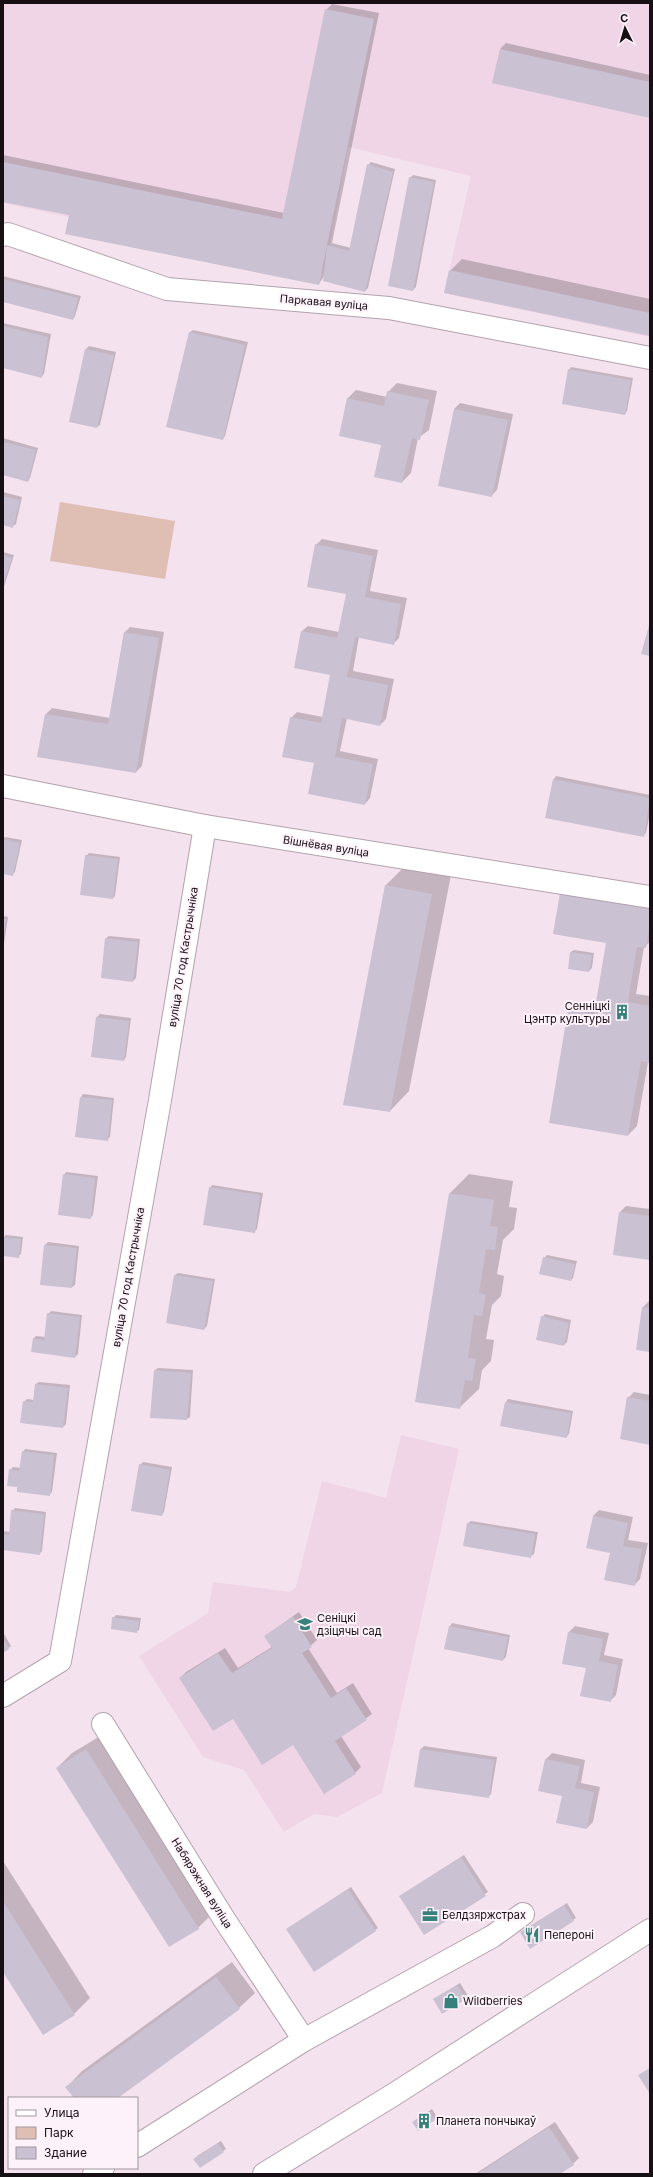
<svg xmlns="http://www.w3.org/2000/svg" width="653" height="2177" viewBox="0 0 653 2177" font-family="Inter,sans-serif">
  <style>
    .built { fill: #efd5e6 }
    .green { fill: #dfbeb3 }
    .shadow { fill: #0003 }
    .building { fill: #cac1d3 }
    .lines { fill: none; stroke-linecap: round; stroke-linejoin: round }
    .minor-casing { stroke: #b3a2ad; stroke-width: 24 }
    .tertiary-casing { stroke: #b3a2ad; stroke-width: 24 }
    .minor { stroke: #fff; stroke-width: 22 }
    .tertiary { stroke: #fff; stroke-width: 22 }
    .labels { text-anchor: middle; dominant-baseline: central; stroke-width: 4; stroke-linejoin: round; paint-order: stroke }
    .street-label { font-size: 11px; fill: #160f14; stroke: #fdf2fa }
    .poi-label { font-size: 11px; fill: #160f14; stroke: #fdf2fa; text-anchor: start }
  </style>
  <rect width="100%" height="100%" fill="#f5e2ef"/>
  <g class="built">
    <polygon points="3,3 650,3 650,337 444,293 471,176 348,147 325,272 3,203"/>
    <polygon points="401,1435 459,1449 382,1793 337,1817 314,1814 284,1832 244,1770 203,1757 139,1656 208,1613 213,1582 290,1592 296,1587 322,1481 386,1498"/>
  </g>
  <polygon class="green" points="60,502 175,521 165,579 50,561"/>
  <g class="shadow">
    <polygon points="332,4 379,13 332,243 351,248 368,165 371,162 395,169 368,288 365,291 324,276 319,284 71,215 3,201 3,155 284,213 326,10"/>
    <polygon points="506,43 650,75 650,117 500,49"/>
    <polygon points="413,175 436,180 416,287 413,290 410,178"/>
    <polygon points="462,259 650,299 650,335 450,271"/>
    <polygon points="3,276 81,296 75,316 73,319 3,301"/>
    <polygon points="3,323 51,334 44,374 41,377 3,367"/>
    <polygon points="193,330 248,342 225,436 223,439 190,332"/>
    <polygon points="89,346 116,352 100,425 97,427 70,421 86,349"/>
    <polygon points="571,367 633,378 627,411 625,414 569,370"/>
    <polygon points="397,383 437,391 429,430 418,438 411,473 402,482 383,444 347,399 356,390 387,397 388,392"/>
    <polygon points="460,403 513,414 497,490 491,496 454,409"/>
    <polygon points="3,438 38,448 30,478 28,481 3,474"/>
    <polygon points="3,492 22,497 16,524 13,526 3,524"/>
    <polygon points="322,539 378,550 370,591 407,598 399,638 393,644 359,637 353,671 394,679 386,719 380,725 347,718 340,751 378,759 370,798 365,804 315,762 291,718 297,712 323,717 331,675 302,631 308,626 339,632 347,593 316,545"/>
    <polygon points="3,552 14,555 3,590"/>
    <polygon points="130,627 164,632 142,766 136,772 38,756 46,714 52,708 110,718 124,633"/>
    <polygon points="556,776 650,795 650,813 646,833 643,836 546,817 554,779"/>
    <polygon points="5,837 22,840 15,872 12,875 3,873 3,839"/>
    <polygon points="89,853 120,857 115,896 113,898 86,856"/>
    <polygon points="405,866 451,875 409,1091 390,1111 385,886"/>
    <polygon points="650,891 650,942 644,947 636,994 650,996 650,1062 648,1062 637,1126 628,1135 550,1122 569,1010 578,1001 597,1004"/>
    <polygon points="3,916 8,917 3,951"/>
    <polygon points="109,936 140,939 136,978 133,981 106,938"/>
    <polygon points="574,950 594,953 592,968 589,971 571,952"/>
    <polygon points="100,1014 131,1018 126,1057 124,1060 97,1017"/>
    <polygon points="83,1094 114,1098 110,1137 107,1140 81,1097"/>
    <polygon points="66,1172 98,1176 93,1215 90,1218 64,1175"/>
    <polygon points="469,1174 513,1181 509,1207 517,1208 514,1229 503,1240 497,1274 504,1276 501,1296 492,1305 486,1339 494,1340 491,1361 482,1370 479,1389 459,1408 417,1402 450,1193"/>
    <polygon points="212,1185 263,1193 257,1229 254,1232 210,1188"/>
    <polygon points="626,1206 650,1209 650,1259 620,1212"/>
    <polygon points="6,1235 23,1237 21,1254 18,1256 3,1255 3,1238"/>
    <polygon points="48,1242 79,1246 75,1285 72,1287 41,1284 45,1245"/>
    <polygon points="547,1255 577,1261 573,1278 571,1280 544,1258"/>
    <polygon points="178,1273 215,1279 207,1326 204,1329 175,1275"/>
    <polygon points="649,1301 650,1301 650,1351 643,1307"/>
    <polygon points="51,1311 82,1315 78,1354 75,1357 33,1339 36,1336 46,1337 48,1314"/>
    <polygon points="545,1314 571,1320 567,1342 564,1345 542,1317"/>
    <polygon points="158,1368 193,1370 190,1417 187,1419 155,1370"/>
    <polygon points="39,1382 70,1385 66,1424 63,1427 24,1402 27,1399 34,1400 36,1384"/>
    <polygon points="634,1392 650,1395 650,1444 628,1398"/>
    <polygon points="508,1399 573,1411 569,1434 566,1437 506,1402"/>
    <polygon points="25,1449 57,1453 52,1492 49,1495 18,1486 10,1470 13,1467 21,1468 23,1452"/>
    <polygon points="143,1462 172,1467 164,1512 162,1515 140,1465"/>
    <polygon points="15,1508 46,1512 42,1551 39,1554 3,1549 3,1531 10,1532 12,1511"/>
    <polygon points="599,1510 633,1517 628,1540 648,1543 640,1579 634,1585 611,1552 593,1516"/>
    <polygon points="471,1521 538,1532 534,1554 531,1556 468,1523"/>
    <polygon points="299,1612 317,1640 308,1648 337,1693 353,1683 372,1714 341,1736 361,1767 355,1773 233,1717 180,1678 186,1672 225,1648 238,1668 272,1647 265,1636"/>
    <polygon points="116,1615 141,1618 139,1630 136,1632 113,1618"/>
    <polygon points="452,1623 510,1635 506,1657 503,1660 445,1648 450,1626"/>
    <polygon points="575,1626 609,1633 604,1655 623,1659 616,1695 610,1701 587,1668 563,1663 569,1632"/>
    <polygon points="3,1632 11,1646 3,1652"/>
    <polygon points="102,1735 214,1912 198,1928 169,1946 57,1768 72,1753"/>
    <polygon points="424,1746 497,1757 491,1794 488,1797 415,1786 421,1749"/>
    <polygon points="552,1753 585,1760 581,1783 600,1787 593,1822 587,1828 563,1795 546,1759"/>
    <polygon points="464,1855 488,1892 424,1934 400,1896"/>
    <polygon points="3,1861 90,1998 74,2014 3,1970"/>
    <polygon points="351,1887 378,1928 375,1930 290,1927"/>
    <polygon points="567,1903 576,1918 530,1947 524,1930"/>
    <polygon points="232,1962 255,1993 239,2008 116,2098 75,2098 67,2087 82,2071"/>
    <polygon points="460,1983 468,1996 465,1998 434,1999"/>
    <polygon points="432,2109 437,2117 434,2119 416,2120"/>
    <polygon points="555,2122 579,2158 573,2164 558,2174 475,2174"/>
    <polygon points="221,2141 226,2149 200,2167 197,2156"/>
  </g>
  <g class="building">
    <polygon points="325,9 374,19 327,245 349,251 367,164 393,172 365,292 323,281 327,245 319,285 65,234 69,215 3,202 3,162 282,219"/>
    <polygon points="500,49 650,82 650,118 492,83"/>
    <polygon points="409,177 434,182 413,291 388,286"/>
    <polygon points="449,270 650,313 650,336 444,293"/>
    <polygon points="3,279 78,298 73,320 3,302"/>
    <polygon points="3,326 48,337 42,378 3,368"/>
    <polygon points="189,332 245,345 223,440 166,427"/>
    <polygon points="85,349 114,355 97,428 69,422"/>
    <polygon points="568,369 631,380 625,415 562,404"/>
    <polygon points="387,391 429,400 420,440 412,438 402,483 374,477 381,445 339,436 347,398 384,406"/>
    <polygon points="454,409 508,420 492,497 438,486"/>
    <polygon points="3,442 36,450 28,482 3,475"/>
    <polygon points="3,496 20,500 13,528 3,525"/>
    <polygon points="315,544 373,556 365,597 401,604 394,645 355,637 347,677 388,685 380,726 342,718 335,757 373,764 365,805 308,794 314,763 282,757 290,717 321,723 330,675 294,668 301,631 337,638 346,594 307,587"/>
    <polygon points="3,555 12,558 3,585"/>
    <polygon points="650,622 650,656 641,654"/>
    <polygon points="124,632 159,638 136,773 37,757 45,714 108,724"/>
    <polygon points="553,779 650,798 644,837 545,818"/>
    <polygon points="3,839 20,843 13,876 3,874"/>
    <polygon points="85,855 118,859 113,899 80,895"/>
    <polygon points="385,885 432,894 390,1112 343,1105"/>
    <polygon points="561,887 650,902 650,922 646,948 637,947 628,1002 650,1006 650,1063 641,1061 628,1136 549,1123 568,1010 594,1014 606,943 553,934"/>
    <polygon points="3,919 6,919 4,933 3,933"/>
    <polygon points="105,938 138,942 133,982 101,978"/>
    <polygon points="570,952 592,955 589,972 568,969"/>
    <polygon points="96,1017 129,1021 124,1061 91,1057"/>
    <polygon points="80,1097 112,1100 108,1141 75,1137"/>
    <polygon points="63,1174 95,1178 91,1219 58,1215"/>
    <polygon points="209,1187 260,1195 255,1233 203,1225"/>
    <polygon points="449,1193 494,1200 490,1226 498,1227 495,1250 486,1249 479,1293 486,1295 482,1316 474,1315 468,1358 476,1359 472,1381 465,1380 460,1409 415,1402"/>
    <polygon points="619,1212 650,1216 650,1260 613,1255"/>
    <polygon points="3,1237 21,1239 19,1258 3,1256"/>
    <polygon points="44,1245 77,1248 72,1288 40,1285"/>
    <polygon points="543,1257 575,1264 571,1281 539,1274"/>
    <polygon points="174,1275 213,1281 204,1330 166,1323"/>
    <polygon points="642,1307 650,1308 650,1352 636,1350"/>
    <polygon points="47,1313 80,1317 75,1358 31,1352 33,1338 44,1340"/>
    <polygon points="541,1316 569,1323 564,1346 536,1340"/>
    <polygon points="154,1370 191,1373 187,1420 150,1418"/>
    <polygon points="35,1384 68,1388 63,1428 20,1423 23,1401 33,1402"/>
    <polygon points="627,1397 650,1401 650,1445 620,1439"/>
    <polygon points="505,1402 571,1413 567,1438 500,1426"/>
    <polygon points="22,1451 54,1455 50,1496 17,1492 17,1487 7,1486 9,1469 19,1471"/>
    <polygon points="139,1464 170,1470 162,1516 131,1511"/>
    <polygon points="11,1510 44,1514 40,1555 3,1550 3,1534 9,1535"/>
    <polygon points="593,1516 628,1523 623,1546 642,1549 635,1586 604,1580 610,1553 586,1548"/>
    <polygon points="467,1523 535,1534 531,1558 463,1546"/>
    <polygon points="112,1617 139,1621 137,1633 111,1629"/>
    <polygon points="293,1617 312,1647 302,1653 331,1698 346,1688 367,1720 335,1741 356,1774 324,1794 293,1745 262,1765 233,1719 213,1731 179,1678 218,1653 232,1673 272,1648 264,1636"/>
    <polygon points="449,1626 508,1637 503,1661 444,1649"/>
    <polygon points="568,1632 603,1639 599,1661 618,1665 611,1702 580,1696 586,1668 562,1664"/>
    <polygon points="3,1639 9,1649 3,1653"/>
    <polygon points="86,1749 199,1929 169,1947 56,1768"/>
    <polygon points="420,1749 494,1760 489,1798 414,1787"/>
    <polygon points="545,1759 580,1766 575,1788 594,1792 587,1829 556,1823 562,1796 538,1791"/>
    <polygon points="461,1857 486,1896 424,1935 399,1896"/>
    <polygon points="348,1889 376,1931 314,1972 286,1929"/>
    <polygon points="3,1901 75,2015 43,2035 3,1972"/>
    <polygon points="564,1905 574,1921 530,1949 520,1932"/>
    <polygon points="216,1977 240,2009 118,2098 74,2098 65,2087"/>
    <polygon points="457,1985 466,1999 442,2014 433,1999"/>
    <polygon points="650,2068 650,2094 638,2075"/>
    <polygon points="429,2111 435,2120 418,2131 412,2122"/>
    <polygon points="549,2127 574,2165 560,2174 477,2174"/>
    <polygon points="218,2143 224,2152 200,2168 193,2159"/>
  </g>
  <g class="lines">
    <defs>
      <g id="minor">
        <polyline points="3,235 8,234 167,289 389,308 650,358"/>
        <polyline points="3,786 205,826 650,897"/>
        <polyline points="3,1696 60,1661 160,1100 205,826"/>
        <polyline points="103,1724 224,1919 304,2040"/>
        <polyline points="137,2146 304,2040 493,1936 523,1914"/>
        <polyline points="94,2174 103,2168"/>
      </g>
      <polyline id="tertiary" points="264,2174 393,2095 650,1930"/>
    </defs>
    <use href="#minor" class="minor-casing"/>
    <use href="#tertiary" class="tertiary-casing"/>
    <use href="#minor" class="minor"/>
    <use href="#tertiary" class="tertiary"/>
  </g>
  <defs>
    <symbol id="building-bare" viewBox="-9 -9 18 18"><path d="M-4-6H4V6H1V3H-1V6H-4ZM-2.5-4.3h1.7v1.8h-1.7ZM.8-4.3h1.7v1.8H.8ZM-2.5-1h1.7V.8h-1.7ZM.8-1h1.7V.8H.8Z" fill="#38807b" stroke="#fdf2fa" stroke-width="2.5" paint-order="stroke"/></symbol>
    <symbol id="school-bare" viewBox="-9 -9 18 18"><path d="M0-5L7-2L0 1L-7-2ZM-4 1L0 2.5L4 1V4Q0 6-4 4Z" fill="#38807b" stroke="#fdf2fa" stroke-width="2.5" paint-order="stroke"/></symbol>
    <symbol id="office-bare" viewBox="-9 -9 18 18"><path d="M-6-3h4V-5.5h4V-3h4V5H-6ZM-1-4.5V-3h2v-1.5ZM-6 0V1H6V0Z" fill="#38807b" stroke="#fdf2fa" stroke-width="2.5" paint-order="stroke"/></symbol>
    <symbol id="restaurant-bare" viewBox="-9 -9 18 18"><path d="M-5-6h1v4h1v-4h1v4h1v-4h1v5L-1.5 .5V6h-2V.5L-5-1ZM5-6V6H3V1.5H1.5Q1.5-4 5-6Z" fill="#38807b" stroke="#fdf2fa" stroke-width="2.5" paint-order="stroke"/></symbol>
    <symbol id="shop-bare" viewBox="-9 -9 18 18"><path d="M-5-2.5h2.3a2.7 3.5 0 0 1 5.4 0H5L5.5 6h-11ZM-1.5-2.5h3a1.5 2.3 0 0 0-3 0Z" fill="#38807b" stroke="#fdf2fa" stroke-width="2.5" paint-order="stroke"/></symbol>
  </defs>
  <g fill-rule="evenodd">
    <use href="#building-bare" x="611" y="1001" width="22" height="22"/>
    <use href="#school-bare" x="294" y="1613" width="22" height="22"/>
    <use href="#office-bare" x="419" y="1904" width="22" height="22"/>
    <use href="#restaurant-bare" x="521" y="1924" width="22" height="22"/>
    <use href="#shop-bare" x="440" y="1990" width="22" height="22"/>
    <use href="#building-bare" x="413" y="2110" width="22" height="22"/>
  </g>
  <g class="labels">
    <g class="street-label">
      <text transform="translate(324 302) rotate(5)">Паркавая вуліца</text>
      <text transform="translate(326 846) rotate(9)">Вішнёвая вуліца</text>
      <text transform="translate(183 957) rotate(-81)">вуліца 70 год Кастрычніка</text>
      <text transform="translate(128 1277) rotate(-80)">вуліца 70 год Кастрычніка</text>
      <text transform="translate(202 1883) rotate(58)">Набярэжная вуліца</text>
    </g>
    <g class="poi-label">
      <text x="610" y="1006" text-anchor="end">Сенніцкі<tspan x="610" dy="13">Цэнтр культуры</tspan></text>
      <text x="317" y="1618">Сеніцкі<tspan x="317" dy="13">дзіцячы сад</tspan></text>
      <text x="442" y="1915">Белдзяржстрах</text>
      <text x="544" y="1935">Пепероні</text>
      <text x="463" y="2001">Wildberries</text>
      <text x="436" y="2121">Планета пончыкаў</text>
    </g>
  </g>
  <rect width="653" height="2177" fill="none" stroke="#160f14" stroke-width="8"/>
  <rect x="8" y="2097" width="130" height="72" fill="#fdf2fa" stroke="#a1979e"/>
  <rect x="16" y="2110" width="20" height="6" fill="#ffffff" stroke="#a1979e"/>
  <text x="44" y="2117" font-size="12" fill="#160f14">Улица</text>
  <rect x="16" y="2127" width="20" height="12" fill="#dfbeb3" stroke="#a1979e"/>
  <text x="44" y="2137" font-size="12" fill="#160f14">Парк</text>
  <rect x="16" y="2147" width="20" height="12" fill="#cac1d3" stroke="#a1979e"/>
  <text x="44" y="2157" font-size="12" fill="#160f14">Здание</text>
  <g transform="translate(625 28) rotate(355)" stroke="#fdf2fa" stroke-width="3" paint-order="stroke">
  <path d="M0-3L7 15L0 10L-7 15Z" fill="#160f14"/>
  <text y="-6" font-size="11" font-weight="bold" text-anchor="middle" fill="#160f14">С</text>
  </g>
</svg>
